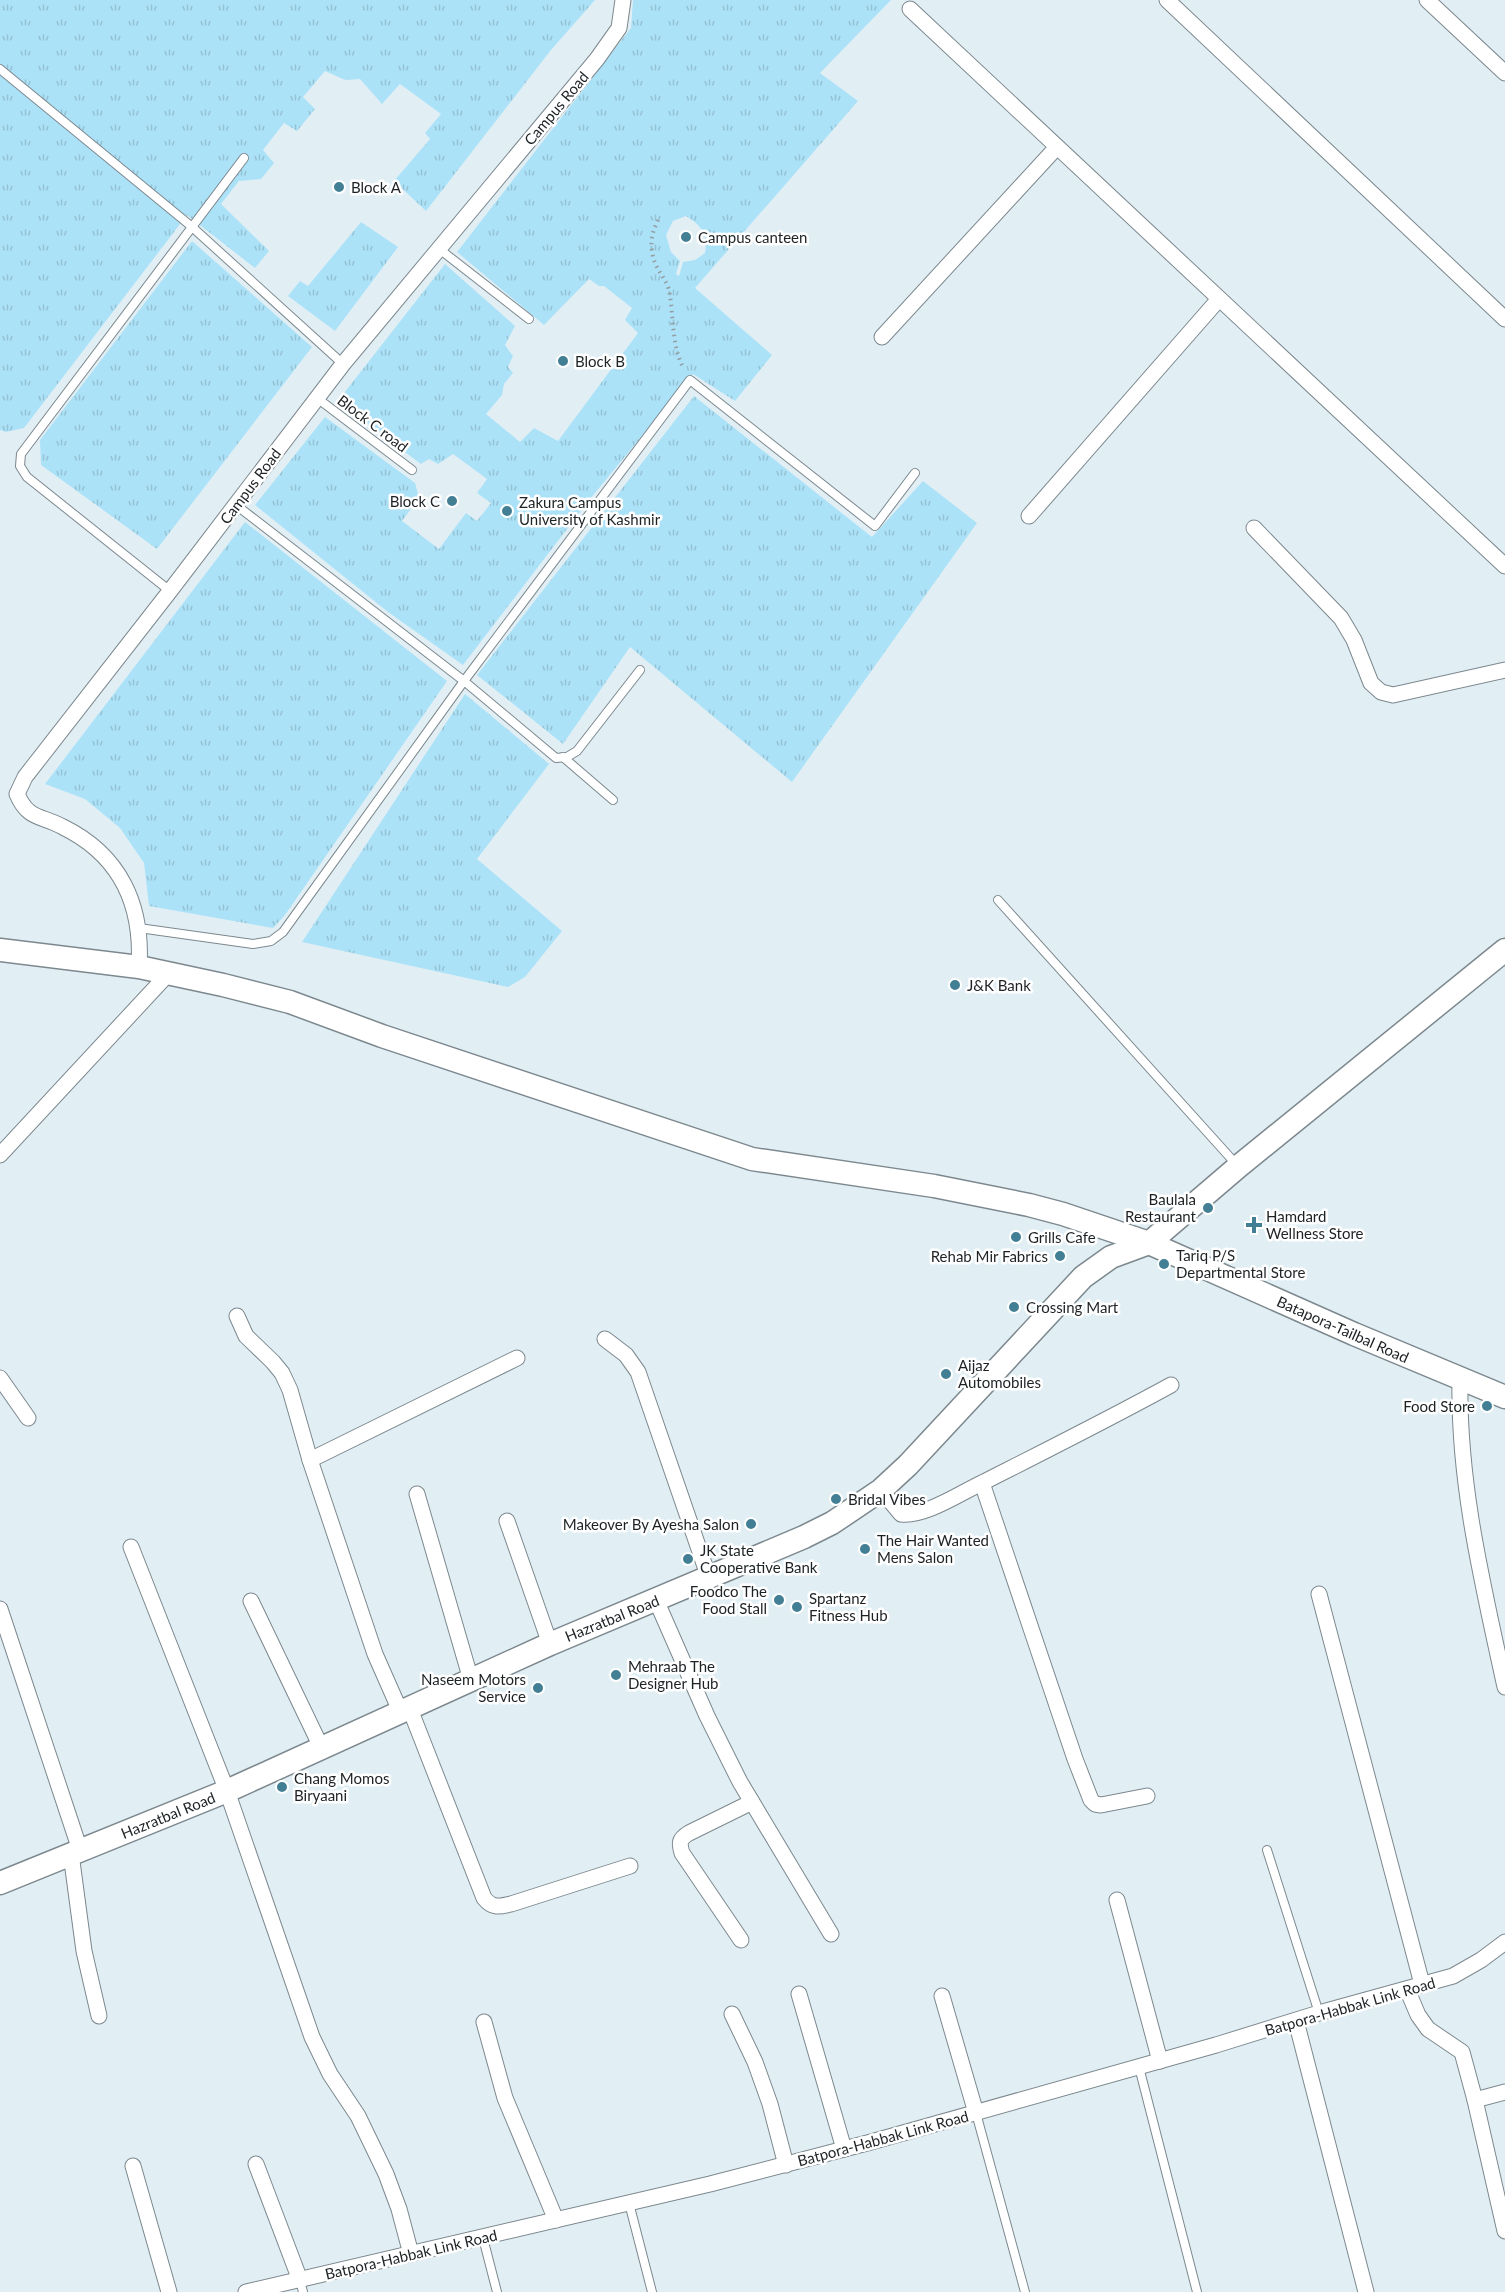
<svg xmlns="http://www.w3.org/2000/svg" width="1505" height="2292" viewBox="0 0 1505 2292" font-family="Lato,sans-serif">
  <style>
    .grass { fill: url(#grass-tufts); fill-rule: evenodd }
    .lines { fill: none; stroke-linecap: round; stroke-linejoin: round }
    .lane-casing { stroke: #7c888e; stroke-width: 10 }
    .street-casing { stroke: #7c888e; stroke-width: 17 }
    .secondary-casing { stroke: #7c888e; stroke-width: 25 }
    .path { stroke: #939ea2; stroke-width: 4; stroke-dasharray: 1.5 4.5; stroke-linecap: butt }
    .lane { stroke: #fff; stroke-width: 8 }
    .street { stroke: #fff; stroke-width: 15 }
    .secondary { stroke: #fff; stroke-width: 22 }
    .poi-dot { fill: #427f95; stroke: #fff; stroke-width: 2 }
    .labels { text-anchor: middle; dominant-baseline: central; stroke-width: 5; stroke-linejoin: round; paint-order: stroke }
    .street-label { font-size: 15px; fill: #1d2224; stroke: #fff }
    .poi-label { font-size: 15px; fill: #1d2224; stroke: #fff; text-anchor: start }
  </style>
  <defs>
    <pattern id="grass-tufts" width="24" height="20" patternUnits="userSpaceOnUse" patternTransform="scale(1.5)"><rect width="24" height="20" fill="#ace2f8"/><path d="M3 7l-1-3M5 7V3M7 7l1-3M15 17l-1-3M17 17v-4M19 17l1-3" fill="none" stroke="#94c2d4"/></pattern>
  </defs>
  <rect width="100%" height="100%" fill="#e1eff5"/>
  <g class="grass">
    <polygon points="0,0 595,0 551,50 426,211 394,181 430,139 425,133 441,114 400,84 382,104 360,79 345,80 325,71 303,97 315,109 297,131 284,123 263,150 274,163 261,179 239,181 221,204 269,251 255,268 187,215 24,428 6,432 0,430"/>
    <path d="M633,0h258l-71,73 38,28 -163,187 77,67 -37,46 -42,-27 -103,125 -127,166 -75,-53 -133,-107 70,-88 90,66 4,15 -17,23 37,28 27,-36 11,8 14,-18 -14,-10 10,-14 -34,-25 -15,10 -9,-5 -8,5 -84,-62 108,-138 70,62 -10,19 8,11 -5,11 5,6 -9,11 -2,11 -16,19 34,28 14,-14 24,13 80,-108 -13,-13 7,-12 -28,-22h-5l-10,-7 -45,46 -87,-73 174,-224zM686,216c16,10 22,18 19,37l-10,7 -12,2 -4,14 -3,-2 4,-13 -9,-9 -5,-17 7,-14z"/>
    <polygon points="361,222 398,247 335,331 288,296 300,281 308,286"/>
    <polygon points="192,241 312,347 157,549 41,465 40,440"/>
    <polygon points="694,396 872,537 923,481 977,523 792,782 630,647 563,744 477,675"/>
    <polygon points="245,522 447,681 285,915 273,928 149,906 144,863 120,828 85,799 45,784"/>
    <polygon points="465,694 549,764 477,859 562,931 525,977 508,987 302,942"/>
  </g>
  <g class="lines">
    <defs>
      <g id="lane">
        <polyline points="0,69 191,226 343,364"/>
        <polyline points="438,248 529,319"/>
        <polyline points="317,398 412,470"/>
        <polyline points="236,505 464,681 556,758 567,757 577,751 640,670"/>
        <polyline points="170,591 27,477 20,466 21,454 244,158"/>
        <polyline points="563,757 613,800"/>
        <polyline points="998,900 1236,1164"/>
        <polyline points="139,928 253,944 271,941 283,932 464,681 690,380 875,526 915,473"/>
        <polyline points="1267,1850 1319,2013"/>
        <polyline points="1139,2067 1197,2292"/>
        <polyline points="976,2113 1025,2292"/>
        <polyline points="629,2203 652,2292"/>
        <polyline points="483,2238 497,2292"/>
        <polyline points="300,2280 303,2292"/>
      </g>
      <g id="street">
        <polyline points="1167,0 1505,319"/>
        <polyline points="1427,0 1505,73"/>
        <polyline points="910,9 1505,566"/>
        <polyline points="882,337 1056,148"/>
        <polyline points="1029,516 1219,299"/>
        <polyline points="1254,528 1341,618 1354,640 1371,683 1381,692 1393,695 1505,670"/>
        <path d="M139,967c4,-62 -19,-112 -76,-140 -22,-12 -35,-7 -46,-33l8,-17 145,-186 173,-227 254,-305 22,-31 4,-28"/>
        <polyline points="0,1155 169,973"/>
        <polyline points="237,1316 246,1336 273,1362 282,1373 290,1390 310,1460 375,1654 401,1713"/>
        <polyline points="605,1339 626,1355 638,1372 709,1578"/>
        <polyline points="0,1378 28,1418"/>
        <path d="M1460,1380c-2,104 23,205 45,307"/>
        <polyline points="310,1460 517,1358"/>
        <polyline points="982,1483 1075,1759 1091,1800 1095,1804 1101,1805 1147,1796"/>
        <path d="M881,1490l20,24c24,3 59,-21 81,-31 63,-32 127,-64 189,-98"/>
        <polyline points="417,1494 471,1680"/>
        <polyline points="507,1521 550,1644"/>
        <polyline points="131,1547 227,1791 312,2037 330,2074 358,2116 386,2174 399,2209 411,2254"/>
        <polyline points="1319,1594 1422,1984"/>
        <polyline points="656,1600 707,1716 740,1782 831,1934"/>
        <polyline points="251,1601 322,1749"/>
        <polyline points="0,1609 80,1850"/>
        <path d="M410,1709l74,189c8,10 14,9 27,6l119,-38"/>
        <polyline points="71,1854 84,1951 99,2016"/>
        <polyline points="1117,1900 1160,2061"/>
        <path d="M741,1940l-59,-87c-3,-10 -3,-14 7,-20l63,-31"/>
        <polyline points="1407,1989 1418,2015 1428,2029 1462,2052 1475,2100 1505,2231"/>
        <polyline points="799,1994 844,2149"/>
        <polyline points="942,1996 976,2113"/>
        <polyline points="732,2014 755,2062 770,2104 786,2165"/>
        <polyline points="1296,2021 1366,2292"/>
        <polyline points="484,2022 505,2098 556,2220"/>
        <polyline points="1475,2100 1505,2092"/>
        <polyline points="256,2164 300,2280"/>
        <polyline points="133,2166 169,2292"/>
        <polyline points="246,2292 710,2184 871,2142 1216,2045 1319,2013 1453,1976 1481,1960 1505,1942"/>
      </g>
      <g id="secondary">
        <polyline points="0,950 139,967 223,985 290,1002 382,1036 752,1159 934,1186 1029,1205 1063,1214 1149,1243 1354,1334 1505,1397"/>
        <polyline points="0,1883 227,1791 550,1644 804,1537 832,1523 881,1490 908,1465 1083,1277 1111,1257 1149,1243 1239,1166 1505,950"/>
      </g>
    </defs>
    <use href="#lane" class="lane-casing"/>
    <use href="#street" class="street-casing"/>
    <use href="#secondary" class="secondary-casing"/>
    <path class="path" d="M658,220c-5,11 -8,19 -6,31 2,18 13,25 17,39 5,25 2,56 15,79"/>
    <use href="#lane" class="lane"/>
    <use href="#street" class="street"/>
    <use href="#secondary" class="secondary"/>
  </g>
  <g class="poi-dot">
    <circle cx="339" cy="187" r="6"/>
    <circle cx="686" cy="237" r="6"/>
    <circle cx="563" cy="361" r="6"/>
    <circle cx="452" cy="501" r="6"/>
    <circle cx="507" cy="511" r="6"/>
    <circle cx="955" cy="985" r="6"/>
    <circle cx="1208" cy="1208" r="6"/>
    <path d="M1251 1216h6v6h6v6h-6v6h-6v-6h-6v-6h6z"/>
    <circle cx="1016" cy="1237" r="6"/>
    <circle cx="1060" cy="1256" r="6"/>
    <circle cx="1164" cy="1264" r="6"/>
    <circle cx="1014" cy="1307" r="6"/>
    <circle cx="946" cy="1374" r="6"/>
    <circle cx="1487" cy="1406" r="6"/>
    <circle cx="836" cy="1499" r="6"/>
    <circle cx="751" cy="1524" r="6"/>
    <circle cx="865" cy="1549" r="6"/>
    <circle cx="688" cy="1559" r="6"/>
    <circle cx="779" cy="1600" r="6"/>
    <circle cx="797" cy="1607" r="6"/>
    <circle cx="616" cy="1675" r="6"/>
    <circle cx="538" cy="1688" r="6"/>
    <circle cx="282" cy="1787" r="6"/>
  </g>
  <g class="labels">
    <g class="street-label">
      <text transform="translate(556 108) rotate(-50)">Campus Road</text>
      <text transform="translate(373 423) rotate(37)">Block C road</text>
      <text transform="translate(250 486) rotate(-53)">Campus Road</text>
      <text transform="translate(1343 1329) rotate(24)">Batapora-Tailbal Road</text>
      <text transform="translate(612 1618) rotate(-22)">Hazratbal Road</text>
      <text transform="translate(168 1815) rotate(-22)">Hazratbal Road</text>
      <text transform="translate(1350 2006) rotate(-16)">Batpora-Habbak Link Road</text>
      <text transform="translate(883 2138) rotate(-15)">Batpora-Habbak Link Road</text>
      <text transform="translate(411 2254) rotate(-13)">Batpora-Habbak Link Road</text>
    </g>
    <g class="poi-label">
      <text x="351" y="187">Block A</text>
      <text x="698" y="237">Campus canteen</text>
      <text x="575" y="361">Block B</text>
      <text x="440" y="501" text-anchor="end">Block C</text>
      <text x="519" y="502">Zakura Campus<tspan x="519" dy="17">University of Kashmir</tspan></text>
      <text x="967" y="985">J&amp;K Bank</text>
      <text x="1196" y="1199" text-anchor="end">Baulala<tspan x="1196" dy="17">Restaurant</tspan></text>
      <text x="1266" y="1216">Hamdard<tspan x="1266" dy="17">Wellness Store</tspan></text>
      <text x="1028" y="1237">Grills Cafe</text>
      <text x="1176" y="1255">Tariq P/S<tspan x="1176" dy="17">Departmental Store</tspan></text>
      <text x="1048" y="1256" text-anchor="end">Rehab Mir Fabrics</text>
      <text x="1026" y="1307">Crossing Mart</text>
      <text x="958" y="1365">Aijaz<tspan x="958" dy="17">Automobiles</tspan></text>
      <text x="1475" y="1406" text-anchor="end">Food Store</text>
      <text x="848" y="1499">Bridal Vibes</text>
      <text x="739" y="1524" text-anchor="end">Makeover By Ayesha Salon</text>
      <text x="877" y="1540">The Hair Wanted<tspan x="877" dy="17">Mens Salon</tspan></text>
      <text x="700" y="1550">JK State<tspan x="700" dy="17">Cooperative Bank</tspan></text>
      <text x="767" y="1591" text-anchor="end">Foodco The<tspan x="767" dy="17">Food Stall</tspan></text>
      <text x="809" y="1598">Spartanz<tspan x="809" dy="17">Fitness Hub</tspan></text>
      <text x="628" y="1666">Mehraab The<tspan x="628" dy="17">Designer Hub</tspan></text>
      <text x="526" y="1679" text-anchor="end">Naseem Motors<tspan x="526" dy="17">Service</tspan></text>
      <text x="294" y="1778">Chang Momos<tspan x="294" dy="17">Biryaani</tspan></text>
    </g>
  </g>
</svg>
